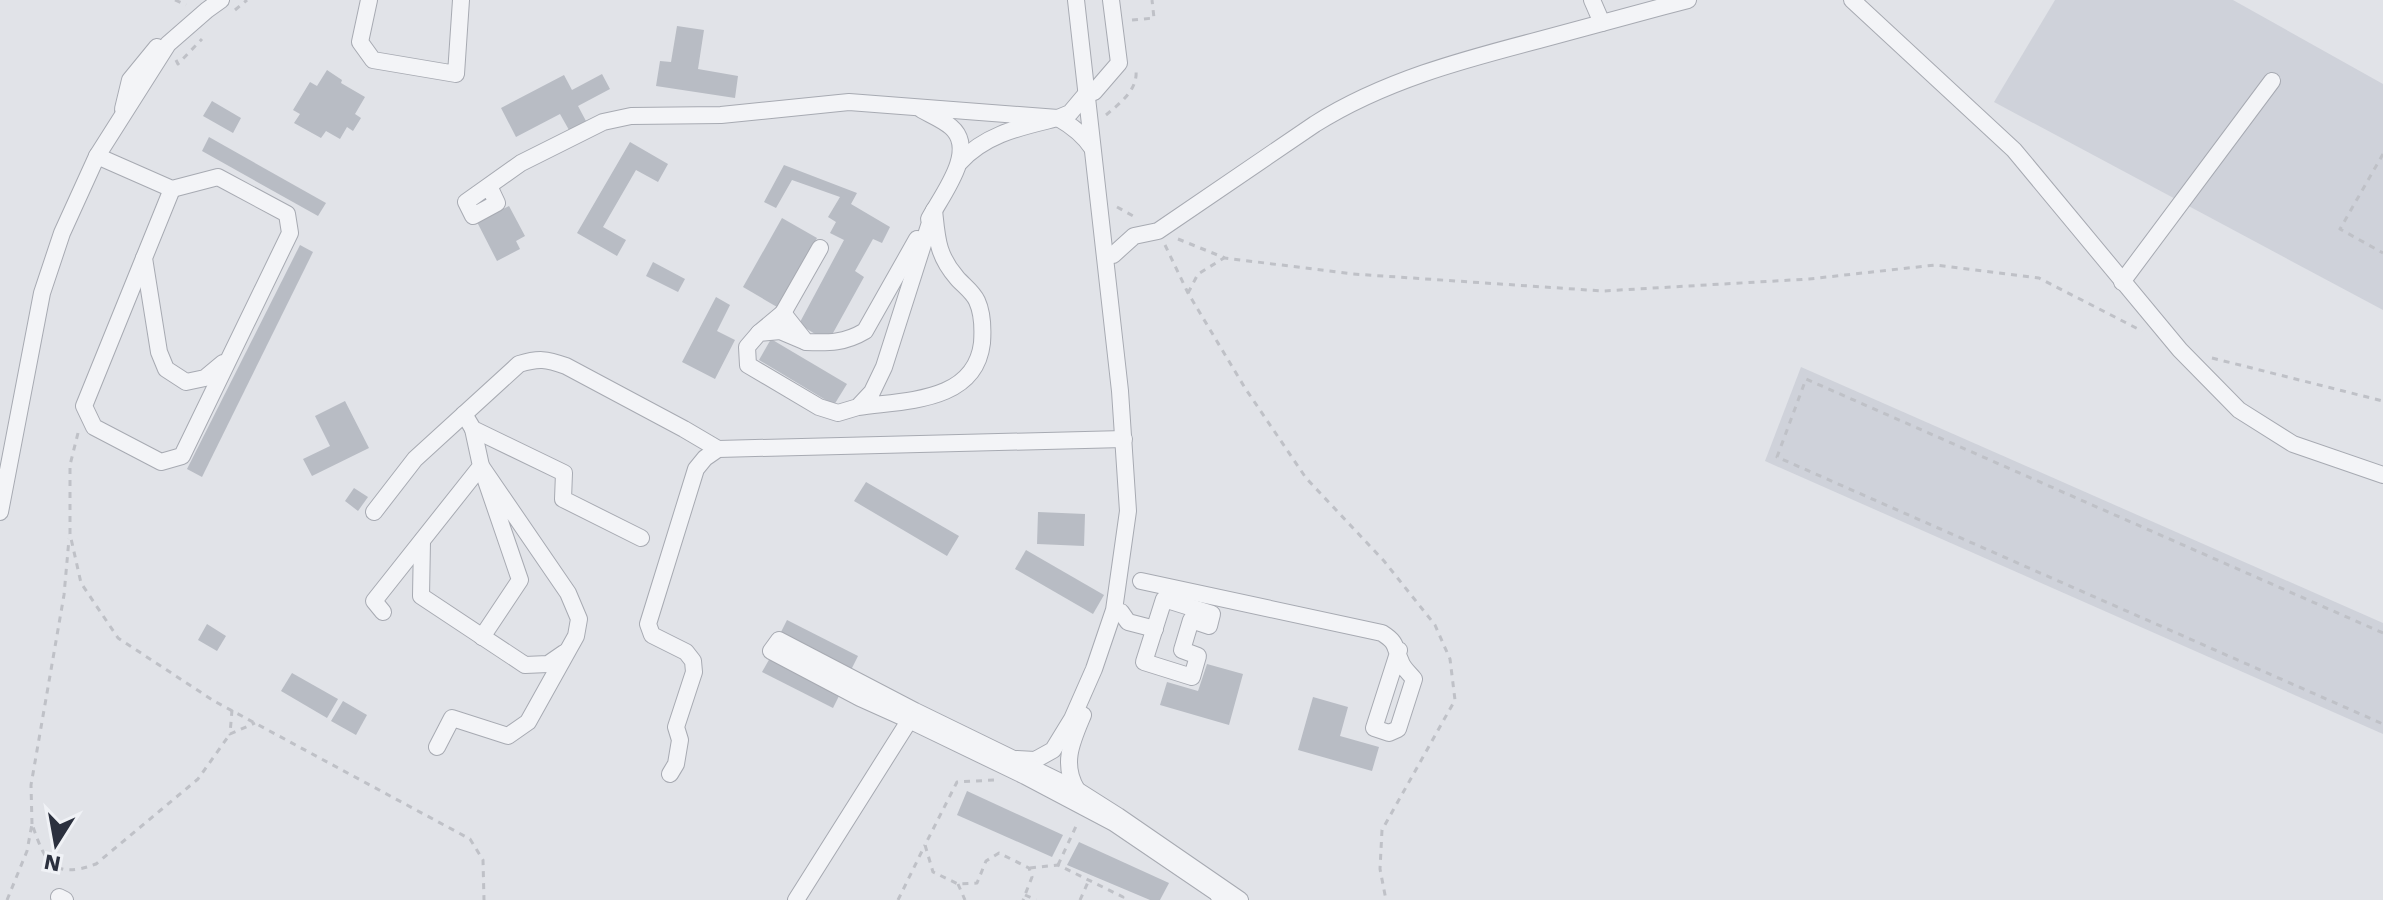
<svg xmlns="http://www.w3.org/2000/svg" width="2383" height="900" viewBox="0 0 2383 900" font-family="'Work Sans',sans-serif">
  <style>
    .built { fill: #cfd2da }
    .building { fill: #b8bcc4 }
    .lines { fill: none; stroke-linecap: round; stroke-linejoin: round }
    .minor-casing { stroke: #a7aab2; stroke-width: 18 }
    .path { stroke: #bfc1c7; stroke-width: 3; stroke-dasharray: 6 6; stroke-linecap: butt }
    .minor { stroke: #f3f4f7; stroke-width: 16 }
  </style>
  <rect width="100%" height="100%" fill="#e1e3e8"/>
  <g class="built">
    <polygon points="2055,0 2233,0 2383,84 2383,310 1994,102"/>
    <polygon points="1801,367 2383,623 2383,734 1765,461"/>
  </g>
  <g class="building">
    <polygon points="677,26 704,30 698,69 738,76 735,98 656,86 660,61 671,62"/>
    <polygon points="327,70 342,80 341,83 365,97 355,114 361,118 353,131 347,127 340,139 326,131 321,138 294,123 300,114 293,110 310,82 317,86"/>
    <polygon points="602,74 610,89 578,106 586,121 569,130 560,114 516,137 501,108 564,75 572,90"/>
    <polygon points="212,101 241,118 233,133 203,116"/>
    <polygon points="209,137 326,203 318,216 202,151"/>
    <polygon points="630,142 668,164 658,182 636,170 603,227 626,240 617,256 577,233"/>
    <polygon points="784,165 857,193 851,204 890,227 882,243 873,239 855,271 864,277 828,342 799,324 844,240 830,233 836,222 828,217 840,197 792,180 776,208 764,202"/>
    <polygon points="509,206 525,236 516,241 520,249 497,261 477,222"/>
    <polygon points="782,218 817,238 777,307 743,287"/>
    <polygon points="300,245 313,252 202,477 187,469"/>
    <polygon points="653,262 685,279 678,292 646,276"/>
    <polygon points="716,297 730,305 717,331 735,340 715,379 682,362"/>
    <polygon points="771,339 847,384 834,405 759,360"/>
    <polygon points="345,401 369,448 312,476 303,459 330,446 315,416"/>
    <polygon points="866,482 959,536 947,556 854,501"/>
    <polygon points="354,488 368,497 358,511 345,501"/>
    <polygon points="1038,512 1085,514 1084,546 1037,544"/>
    <polygon points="1026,550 1104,595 1093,614 1015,569"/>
    <polygon points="787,620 858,656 851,670 780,634"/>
    <polygon points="207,624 226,636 217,651 198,640"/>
    <polygon points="770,658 840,694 833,708 762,672"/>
    <polygon points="1207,664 1243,674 1229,725 1160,705 1167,682 1198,691"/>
    <polygon points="292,673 338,699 327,718 281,691"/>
    <polygon points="1313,697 1348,707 1340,736 1379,747 1372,771 1298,750"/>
    <polygon points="343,701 367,715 356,735 331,721"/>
    <polygon points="967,791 1063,835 1052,857 957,815"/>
    <polygon points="1079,842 1169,883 1160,900 1150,900 1067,865"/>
  </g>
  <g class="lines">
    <defs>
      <g id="minor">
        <polyline points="369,0 360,42 373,60 456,74 461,0"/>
        <polyline points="1592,0 1602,23"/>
        <polyline points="1852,0 2014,150 2180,350 2239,410 2293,444 2383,475"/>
        <polyline points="123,109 130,80 157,47"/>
        <path d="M922,110c9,5 21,10 29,17 27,23 -9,68 -22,92"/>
        <path d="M1092,148c-9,-14 -20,-22 -34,-30l12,-5 16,-19 8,-2 25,-29 -8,-63"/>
        <polyline points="97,156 172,189 218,177 287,214 290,233 182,456 161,462 94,427 84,406 144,258"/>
        <path d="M489,186l8,17 -24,13 -7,-14 55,-39 82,-41 28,-6 90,-1 128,-13 209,16c-36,9 -71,15 -98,44"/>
        <polyline points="172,189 144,258 159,352 166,369 186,382 205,378 223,363"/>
        <path d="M1113,255l21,-19 24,-5 157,-107c68,-43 147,-64 224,-84 49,-13 99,-27 149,-40"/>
        <polyline points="2122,282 2272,81"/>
        <polyline points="783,313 820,248"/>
        <path d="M759,333l24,-20 23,29c23,1 39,1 59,-11l52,-92"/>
        <path d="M806,342l-26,-11 -21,2 -12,14 1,18 71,42 19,6 20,-6 14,-15 12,-25 50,-157c3,28 3,45 23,68 6,7 16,14 20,23 6,13 6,28 5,42 -7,60 -78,57 -124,64"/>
        <polyline points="464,414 473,429 564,473 563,499 641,538"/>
        <polyline points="0,512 42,293 62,233 97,156 168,44 207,10 221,0"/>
        <path d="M374,512l41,-53 104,-95c20,-6 27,-5 47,2l118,63 34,20"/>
        <polyline points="422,541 421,596 525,665 548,664 564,653"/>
        <path d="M1141,581l241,52c16,10 12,14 19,29 2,6 9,12 13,17l-16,50 -9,4 -15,-5 25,-78"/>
        <polygon points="1164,599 1212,614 1209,626 1191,620 1182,650 1198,656 1192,677 1144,662"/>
        <polyline points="383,612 374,601 481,466 473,429"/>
        <polyline points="1121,612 1128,622 1155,629"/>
        <polyline points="437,747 452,718 508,736 528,722 576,636 579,619 568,593 481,466 520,580 482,637"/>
        <polyline points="1017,759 1035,760 1053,750 1072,719 1094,669 1114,610 1128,511 1120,391 1076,0"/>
        <polyline points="670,774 676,764 680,740 676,727 694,672 693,661 686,652 652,635 648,624 696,469 705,458 718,449 1124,439"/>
        <path d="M1077,790c-16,-26 -5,-49 6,-75"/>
        <polyline points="59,897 65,900"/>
        <polyline points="796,900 914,713"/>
        <polyline points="1221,900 1217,893 1114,823 1025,776 909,720 860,698 771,651 779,640 915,711 1077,790 1118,816 1240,900"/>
      </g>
    </defs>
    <use href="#minor" class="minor-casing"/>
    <g class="path">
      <polyline points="175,0 186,5"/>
      <polyline points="235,10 247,0"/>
      <polyline points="1132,20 1154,18 1152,0"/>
      <polyline points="176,60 178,64 202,39"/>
      <path d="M1106,115c14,-12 32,-25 30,-45"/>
      <polyline points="2383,154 2340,229 2383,253"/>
      <polyline points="1117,207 1135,217"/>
      <polyline points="1178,239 1225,258 1353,274 1603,291 1809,279 1935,265 2039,278 2142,331"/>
      <polyline points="1165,245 1188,293 1245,388 1306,478 1384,561 1435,625 1450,659 1455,700 1382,830 1380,869 1386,900"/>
      <polyline points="1188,293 1198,274 1224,258"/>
      <polyline points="2212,358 2383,401"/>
      <polyline points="78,433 70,465 70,534 81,583 118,638 214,701 470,839 483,860 484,900"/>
      <polyline points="2383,633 1806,379 1777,457 2383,724"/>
      <polyline points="232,710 230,734 255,723"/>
      <polyline points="994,780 957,782 925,845 933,872 958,884 977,883 986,861 999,853 1029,868 1032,877 1023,900"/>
      <polyline points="32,824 31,785 64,595 69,539"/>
      <polyline points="1058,865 1078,822"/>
      <polyline points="1030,868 1058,865 1123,897 1122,900"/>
      <polyline points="958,884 965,900"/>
      <polyline points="1025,895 1036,900"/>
      <path d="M7,900l20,-49 5,-27c13,38 21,56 64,40l102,-85 32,-45"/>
      <polyline points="898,900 925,845"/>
      <polyline points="1080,900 1088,882"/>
    </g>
    <use href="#minor" class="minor"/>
  </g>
  <g transform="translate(56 844) rotate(191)" stroke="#f0f2f6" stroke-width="6" paint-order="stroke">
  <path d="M0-6L14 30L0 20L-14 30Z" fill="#2b303e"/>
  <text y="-12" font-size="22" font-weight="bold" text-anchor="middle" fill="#2b303e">N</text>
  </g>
</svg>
